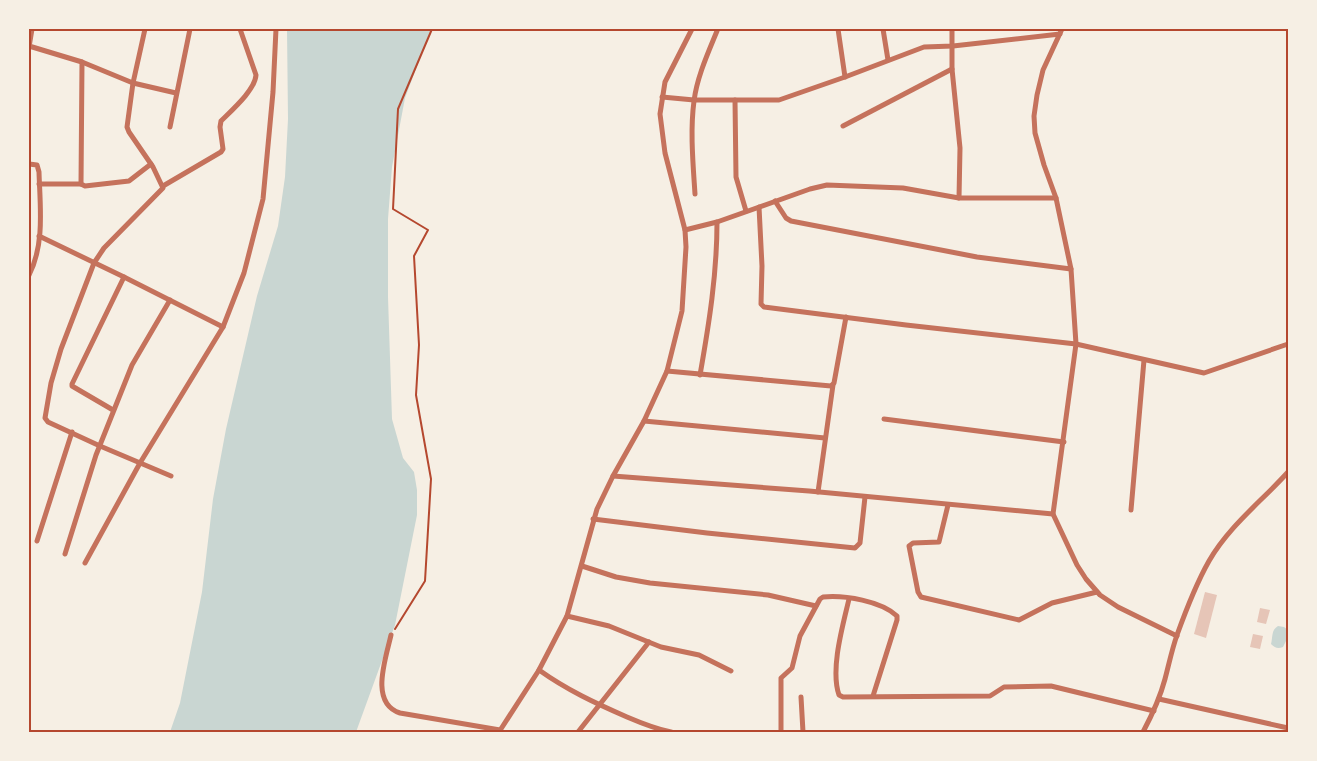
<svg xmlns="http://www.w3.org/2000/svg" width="1317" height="761" viewBox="0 0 1317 761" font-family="'PT Sans',sans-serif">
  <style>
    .water { fill: #c9d6d2 }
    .building { fill: #e6c5b7 }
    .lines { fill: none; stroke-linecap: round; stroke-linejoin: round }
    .path { stroke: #b5482f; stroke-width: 2 }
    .minor { stroke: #c5725c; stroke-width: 5 }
    .neatline { fill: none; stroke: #b5482f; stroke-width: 2 }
  </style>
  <rect width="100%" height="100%" fill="#f6efe4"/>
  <g class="water">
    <polygon points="287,29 431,29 405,98 392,167 388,219 388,297 392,419 403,458 414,472 417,490 417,515 395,625 356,732 170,732 180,703 202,592 213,499 226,429 257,296 278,226 285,177 288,119"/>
    <path d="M1278,626l6,1 4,3 -1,9 -4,8c-5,2 -8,1 -12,-3 2,-7 0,-14 7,-18z"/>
  </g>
  <g class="building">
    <polygon points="1205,592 1217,595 1206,638 1194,634"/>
    <polygon points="1260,608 1270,610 1266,624 1257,622"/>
    <polygon points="1253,634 1263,636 1260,649 1250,647"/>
  </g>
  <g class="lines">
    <polyline class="path" points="395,629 425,581 431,479 416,395 419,345 414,256 428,230 393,209 398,109 432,29"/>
    <g class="minor">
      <polyline points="145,29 133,83 127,127 129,132 153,167 163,188 104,248 94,263 61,349 51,383 45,418 48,422 100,446 171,476"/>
      <polyline points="838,29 845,77"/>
      <polyline points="883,29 888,60"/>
      <polyline points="952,29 952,69 960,148 959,198"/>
      <polyline points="1062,29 1043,70 1037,95 1034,116 1035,133 1044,165 1056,198 1071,269 1076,344 1053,514 1077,565 1086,579 1100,595 1118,607 1177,636"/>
      <polyline points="29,46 82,62 133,83 176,93"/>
      <polyline points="29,47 32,29"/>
      <polyline points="82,62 81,184 85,186 129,181 151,164"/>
      <polyline points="662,97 694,100 779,100 845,77 924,47 953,46 1060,34"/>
      <polyline points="735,100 736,177 746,211"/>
      <polyline points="843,126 952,69"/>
      <polyline points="170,127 190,29"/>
      <path d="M29,164l8,1 2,7c1,34 6,72 -10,103"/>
      <polyline points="39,184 81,184"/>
      <path d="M163,186l58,-34 2,-3 -3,-22 1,-6c11,-11 34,-31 35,-46l-16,-46"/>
      <path d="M695,194c-2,-31 -5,-63 -1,-93 3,-24 14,-48 23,-70"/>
      <polyline points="775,201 786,218 791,221 977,257 1071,269"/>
      <polyline points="759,207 762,266 761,304 764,307 906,325 1076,344 1204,373 1288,344"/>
      <polyline points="685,230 717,222 810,189 827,185 903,188 959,198 1056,198"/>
      <polyline points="39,236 124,277 223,327"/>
      <polyline points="667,371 831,386 834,383 846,317"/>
      <path d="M700,375c9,-51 17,-101 17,-153"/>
      <polyline points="113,410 72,386 72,384 124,277"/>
      <polyline points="884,419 1064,442"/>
      <polyline points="644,421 825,438"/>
      <polyline points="613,476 809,491 1053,514"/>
      <polyline points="818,492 833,385"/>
      <polyline points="948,505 939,542 913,543 909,546 918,592 921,597 1019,620 1052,603 1097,592"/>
      <polyline points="1131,510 1144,360"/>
      <polyline points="593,519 707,533 855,548 860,543 865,497"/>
      <polyline points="37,541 72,432"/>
      <polyline points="65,554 96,455 132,365 170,300"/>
      <polyline points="85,563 140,463 223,327 244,273 263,199 273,92 276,29"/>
      <polyline points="582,566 616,577 650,583 768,595 816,606"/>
      <path d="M849,599c-6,26 -19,70 -10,96l4,2 147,-1 14,-9 47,-1 103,25"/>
      <polyline points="567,616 609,626 661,647 699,655 731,671"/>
      <path d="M391,635c-5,23 -22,68 9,78l100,17"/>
      <path d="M539,670c28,20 56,33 88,47 14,6 29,12 44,15"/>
      <polyline points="801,697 803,732"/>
      <polyline points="1159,699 1288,728"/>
      <polyline points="499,732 539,670 567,616 597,509 613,476 644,421 667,371 682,311 686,247 685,230 665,153 660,114 665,82 692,29"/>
      <polyline points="578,732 649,642"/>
      <path d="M781,732v-54l11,-10 8,-32 20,-37 3,-2c22,-2 58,4 74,19v4l-24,76"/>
      <path d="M1143,732c9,-17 17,-34 22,-53 4,-15 7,-30 12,-44 9,-25 19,-51 32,-74 20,-35 53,-60 79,-89"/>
    </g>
  </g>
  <rect width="1317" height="761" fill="none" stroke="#f6efe4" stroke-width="60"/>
  <rect x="30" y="30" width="1257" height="701" class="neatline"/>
</svg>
